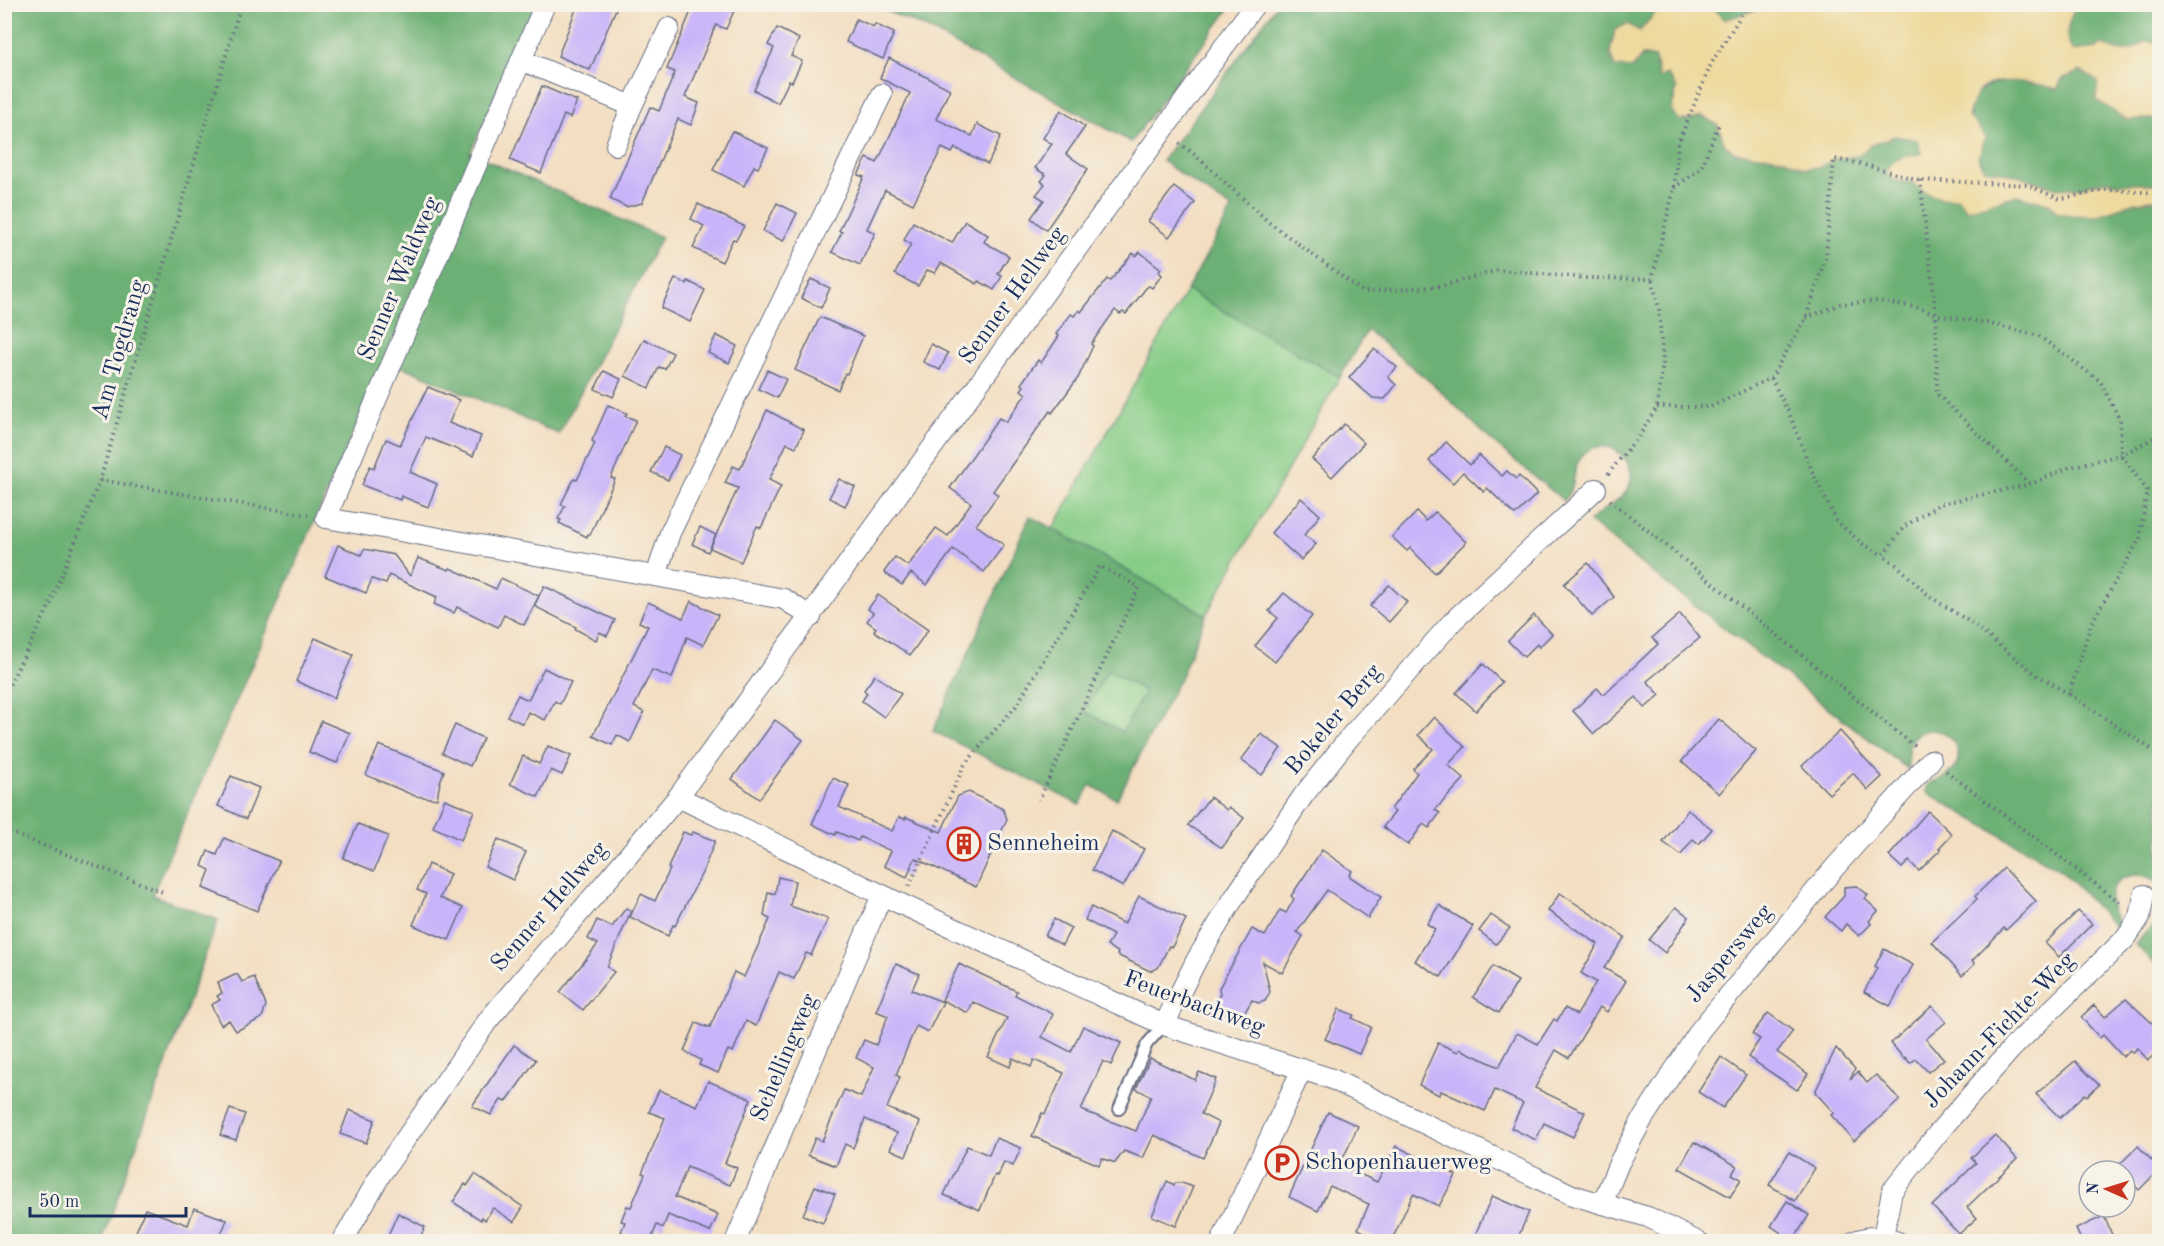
<svg xmlns="http://www.w3.org/2000/svg" width="2164" height="1246" viewBox="0 0 2164 1246" font-family="'Old Standard TT',serif">
  <style>
    .green { fill: #87cd87; stroke: #517e72; stroke-width: 1.5 }
    .forest { fill: #6db074; stroke: #447069; stroke-width: 1.5; fill-rule: evenodd }
    .sand { fill: #eeda9e; stroke: #84847e; stroke-width: 1.5 }
    .building { fill: #c8b4f9 }
    .lines { fill: none; stroke-linecap: round; stroke-linejoin: round }
    .lane-casing { stroke: #676c81; stroke-width: 14 }
    .street-casing { stroke: #676c81; stroke-width: 22 }
    .path { stroke: #676c81; stroke-width: 4; stroke-dasharray: 1.5 4.5; stroke-linecap: butt }
    .lane { stroke: #fff; stroke-width: 10 }
    .street { stroke: #fff; stroke-width: 20 }
    .labels { text-anchor: middle; dominant-baseline: central; stroke-width: 6; stroke-linejoin: round; paint-order: stroke }
    .street-label { font-size: 24px; fill: #1b2f5e; stroke: #f7f3e8 }
    .poi-label { font-size: 24px; fill: #1b2f5e; stroke: #f7f3e8; text-anchor: start }
  </style>
  <rect width="100%" height="100%" fill="#f7f3e8"/>
  <filter id="ink" filterUnits="userSpaceOnUse"><feTurbulence type="fractalNoise" baseFrequency=".0167" numOctaves="2"/><feDisplacementMap in="SourceGraphic" scale="12" xChannelSelector="R" yChannelSelector="G"/><feConvolveMatrix kernelMatrix="1 2 1 2 8 2 1 2 1" color-interpolation-filters="sRGB"/></filter>
  <filter id="wash" filterUnits="userSpaceOnUse"><feTurbulence type="fractalNoise" baseFrequency=".008" numOctaves="4" result="noise"/><feDisplacementMap in="SourceGraphic" scale="24" xChannelSelector="R" yChannelSelector="G"/><feGaussianBlur stdDeviation="1.35" result="paint"/><feColorMatrix in="noise" values="0 0 0 0 0 0 0 0 0 0 0 0 0 0 0 0 0 1.4 0 .05"/><feComposite in="paint" operator="in"/></filter>
  <g filter="url(#wash)">
    <rect width="100%" height="100%" fill="#f3dec1"/>
    <g class="green">
      <polygon points="1187,290 1340,377 1206,615 1053,529"/>
      <polygon points="1108,669 1146,691 1122,732 1084,711"/>
    </g>
    <g class="forest">
      <path d="M1662,4l-22,28 -25,-2 -5,23 45,5 4,20 8,-5 10,16 -4,11 15,20 14,-4 16,9 7,20 10,7 48,6 21,10 16,-1 14,-8 24,-3 13,-11 24,-9 23,3 3,16 -25,26 16,1 12,10 16,6h18l9,11 50,-14 79,21 40,-14 23,-3v686c-15,-18 -49,-11 -49,15 0,12 6,17 11,27l-1,5 -58,-61 -136,-79 2,-8c7,-4 15,-5 21,-10 31,-28 -24,-66 -40,-28 -3,7 0,15 -1,23l-262,-201 -57,-47c11,-9 28,-18 37,-29 18,-25 -15,-59 -40,-40 -17,13 -7,35 -22,49l-70,-58 -60,-58 -67,-55 -27,47 -153,-87 45,-81 -70,-48 115,-156z"/>
      <polygon points="5,5 536,5 470,153 661,237 559,434 385,359 152,895 218,920 102,1241 5,1242"/>
      <polygon points="872,5 1232,5 1131,142 924,27"/>
      <polygon points="1713,5 1784,5 1784,7 1763,8 1724,20 1714,9"/>
      <path d="M2076,5h83v37h-13c-21,17 -25,8 -49,6 -8,0 -16,2 -24,3 -11,-14 -4,-31 3,-46z"/>
      <path d="M2080,71l18,10v8l30,31 31,-2v66h-38l-15,-3 -29,7 -17,1 -57,-17 -18,-3c-7,-12 -10,-23 -13,-35 -15,-61 45,-57 85,-45l5,-10z"/>
      <path d="M1030,516l176,99 -25,61 -64,123 -27,-14 -10,20 -147,-74zM1108,670l37,21 -23,41 -38,-21z"/>
      <polygon points="2159,919 2159,968 2135,944"/>
    </g>
    <path class="sand" d="M1784,5h292c-7,15 -14,32 -3,46l24,-3 5,-3c20,7 26,11 44,-4l13,1v76l-31,2 -32,-20 2,-19 -18,-10 -18,8 -5,10c-19,-6 -62,-15 -78,2 -6,7 -9,17 -11,26l10,9 7,12 -7,20 7,11 18,3 57,17 17,-1 29,-7 15,3h38v15l-23,3 -40,14 -28,-1 -11,-2 -6,-9 -34,-9 -50,15 -9,-12h-18l-16,-6 -12,-10 -16,-1 -11,-9c10,-16 19,-15 36,-18l-3,-14 -23,-4 -24,9 -13,11 -24,3 -13,8 -17,1 -21,-10 -48,-6 -10,-7 -7,-20 -16,-9 -14,4h-8l-9,-9 6,-22 -10,-15 -8,4 -4,-20 -13,-3 -9,13 -18,-1 -5,-14 5,-23 12,-6 13,7 22,-26h51l1,4 10,11 39,-12 20,-1z"/>
    <g id="blocks">
      <g class="building">
        <polygon points="578,4 618,4 590,70 558,56"/>
        <polygon points="694,4 737,4 726,29 716,25 685,97 699,103 691,125 678,119 642,203 626,207 610,199 650,107 659,111 675,72 667,69"/>
        <polygon points="856,19 874,27 875,24 894,33 883,59 846,42"/>
        <polygon points="777,28 799,39 791,56 802,61 792,82 789,81 778,103 754,90 774,48 768,45"/>
        <polygon points="889,58 950,89 936,119 972,136 977,124 1001,136 988,164 955,148 952,153 942,148 913,204 885,190 867,229 875,233 860,265 832,252 842,232 839,231 864,177 858,175 867,158 877,163 910,93 880,78"/>
        <polygon points="542,86 577,101 570,118 564,115 541,173 510,160"/>
        <polygon points="1061,110 1085,127 1066,154 1088,169 1046,230 1031,218 1044,200 1036,195 1045,184 1041,181 1046,175 1035,168 1052,144 1043,138"/>
        <polygon points="732,131 768,148 758,168 754,166 744,186 713,170"/>
        <polygon points="1174,187 1195,203 1169,237 1148,221"/>
        <polygon points="777,203 797,213 783,241 763,231"/>
        <polygon points="698,204 744,226 736,240 733,239 722,262 693,248 704,226 691,219"/>
        <polygon points="965,221 988,235 984,242 1009,256 998,274 1002,276 994,290 979,281 977,284 941,263 935,273 927,270 918,286 895,274 911,244 904,240 913,222 952,243"/>
        <polygon points="1140,252 1161,269 1159,272 1162,275 1152,288 1149,286 1146,288 1126,314 1123,312 1120,314 1115,310 1091,344 1093,346 1078,378 1052,413 1050,411 993,491 998,495 976,525 1004,545 984,572 953,549 927,585 911,573 902,585 884,572 895,557 908,566 936,528 948,536 971,503 950,488 999,418 1006,422 1026,394 1021,390 1024,386 1021,384 1038,360 1041,363 1059,336 1056,334 1071,314 1074,316 1079,310 1081,312 1107,279 1110,281 1133,253 1136,256"/>
        <polygon points="675,279 687,284 688,281 705,290 690,322 661,308"/>
        <polygon points="811,279 830,288 821,308 801,298"/>
        <polygon points="820,317 863,336 847,374 845,373 838,390 795,370"/>
        <polygon points="716,335 737,346 729,363 708,353"/>
        <polygon points="644,339 673,353 665,369 659,367 649,388 625,376"/>
        <polygon points="931,344 948,353 940,370 923,362"/>
        <polygon points="1374,349 1397,367 1388,377 1396,385 1385,399 1373,398 1349,378"/>
        <polygon points="767,370 786,379 777,398 758,389"/>
        <polygon points="604,371 621,379 613,397 595,389"/>
        <polygon points="428,387 459,400 449,423 481,436 473,456 426,437 410,472 437,484 428,507 401,496 400,500 362,485 370,466 374,468 386,439 400,445"/>
        <polygon points="608,405 627,413 625,416 636,420 611,478 615,479 590,535 588,534 587,537 559,523 561,520 558,519 565,506 561,504 574,479 577,480 595,443 592,441"/>
        <polygon points="767,410 804,430 796,447 787,443 769,480 781,486 761,528 757,526 741,562 710,548 738,488 725,483 733,466 740,469"/>
        <polygon points="1344,424 1364,443 1332,477 1312,459"/>
        <polygon points="1446,442 1470,465 1479,455 1502,476 1507,471 1516,479 1519,476 1537,494 1515,515 1487,488 1484,492 1463,472 1453,483 1429,461"/>
        <polygon points="664,447 680,455 668,480 651,472"/>
        <polygon points="839,479 855,487 845,506 829,498"/>
        <polygon points="1301,498 1320,515 1304,535 1316,544 1301,560 1271,533"/>
        <polygon points="1417,512 1426,521 1435,512 1466,542 1435,573 1410,548 1407,551 1392,537"/>
        <polygon points="700,527 716,535 708,552 692,544"/>
        <polygon points="338,545 361,555 364,549 394,555 410,576 418,558 449,570 450,568 496,589 501,578 539,596 524,625 504,615 498,627 457,607 454,613 434,604 437,597 389,575 386,584 372,579 366,593 325,576"/>
        <polygon points="1588,563 1614,597 1592,616 1564,584"/>
        <polygon points="1389,585 1407,602 1389,622 1370,606"/>
        <polygon points="544,586 615,620 607,636 600,632 596,640 575,629 576,627 534,606"/>
        <polygon points="1284,593 1312,616 1275,662 1255,646 1278,618 1269,611"/>
        <polygon points="878,595 928,630 910,655 874,631 876,628 867,621 873,613 868,609"/>
        <polygon points="691,601 718,615 703,645 687,637 672,678 652,670 634,707 644,712 630,742 617,735 612,745 593,736 648,626 639,622 648,602 683,618"/>
        <polygon points="1680,614 1700,638 1647,681 1660,695 1645,708 1636,697 1594,734 1573,711 1597,688 1603,694 1605,694 1658,644 1652,638"/>
        <polygon points="1534,615 1552,634 1539,647 1537,644 1524,657 1508,641"/>
        <polygon points="315,638 353,655 334,698 296,681"/>
        <polygon points="1483,664 1502,682 1476,711 1456,693"/>
        <polygon points="544,668 571,682 560,704 555,701 545,720 528,712 523,724 507,716 518,695 528,700"/>
        <polygon points="875,675 901,694 884,717 862,701 867,693 864,690"/>
        <polygon points="1434,717 1465,747 1448,765 1464,779 1435,810 1440,813 1429,828 1423,824 1408,845 1383,827 1395,812 1391,809 1417,773 1413,769 1433,749 1418,735"/>
        <polygon points="1719,719 1756,751 1719,794 1682,761"/>
        <polygon points="775,720 803,740 759,799 732,779"/>
        <polygon points="321,721 350,733 337,763 309,752"/>
        <polygon points="455,725 483,738 470,766 442,753"/>
        <polygon points="1840,731 1882,777 1868,790 1853,773 1829,794 1802,766"/>
        <polygon points="1261,734 1281,748 1262,775 1241,760"/>
        <polygon points="379,745 444,771 440,782 437,799 415,796 366,775"/>
        <polygon points="548,746 571,756 562,775 551,770 538,797 510,784 523,756 539,764"/>
        <polygon points="231,776 259,788 246,819 218,806"/>
        <polygon points="833,778 849,785 839,807 892,831 899,817 905,819 906,817 941,832 958,796 969,792 1003,809 1007,819 976,887 915,858 907,877 884,866 891,851 860,837 858,841 837,832 835,835 812,824"/>
        <polygon points="1210,797 1227,810 1229,807 1244,818 1222,848 1188,825"/>
        <polygon points="445,799 474,811 461,840 433,827"/>
        <polygon points="1688,810 1712,829 1699,844 1693,839 1681,855 1663,842"/>
        <polygon points="1928,811 1952,834 1939,848 1941,849 1919,871 1909,861 1902,868 1889,856"/>
        <polygon points="358,824 388,836 374,871 343,858"/>
        <polygon points="1112,831 1144,849 1123,887 1092,870"/>
        <polygon points="683,832 691,835 693,832 715,841 702,873 675,926 673,925 668,936 630,917 641,894 655,901 670,869 668,868"/>
        <polygon points="224,838 279,861 257,911 203,888 210,870 202,866 208,851 217,855"/>
        <polygon points="498,839 526,852 513,880 485,867"/>
        <polygon points="1322,850 1352,871 1349,876 1381,897 1368,918 1327,890 1297,932 1303,936 1282,973 1263,962 1270,992 1265,1001 1258,1003 1252,1000 1242,1017 1212,1010 1220,994 1219,988 1252,929 1265,936 1280,910 1286,913 1294,899 1291,896"/>
        <polygon points="428,864 450,874 440,898 463,908 449,940 413,925 426,894 417,890"/>
        <polygon points="2004,868 2036,901 2006,930 2004,928 1972,961 1975,964 1962,976 1932,942 1977,899 1975,896"/>
        <polygon points="778,877 795,881 790,906 828,919 811,955 806,953 794,979 779,972 756,1026 746,1021 733,1052 728,1050 718,1073 699,1065 701,1060 684,1051 696,1023 706,1027 706,1026 710,1027 734,972 744,977 770,919 764,916 768,892 775,894"/>
        <polygon points="1857,886 1868,895 1865,899 1878,911 1869,921 1871,924 1859,936 1846,924 1841,931 1825,917 1844,896 1844,887"/>
        <polygon points="1560,893 1625,937 1604,968 1626,981 1607,1012 1600,1007 1569,1058 1556,1050 1535,1088 1585,1112 1573,1137 1544,1123 1536,1140 1511,1128 1523,1103 1495,1090 1485,1111 1441,1091 1439,1095 1419,1085 1438,1043 1458,1052 1460,1049 1499,1067 1517,1033 1538,1044 1554,1019 1557,1021 1565,1008 1577,1015 1596,982 1581,973 1598,944 1548,911"/>
        <polygon points="1139,896 1186,919 1172,947 1169,946 1158,968 1150,971 1117,955 1118,952 1107,946 1113,935 1085,920 1091,907 1124,924"/>
        <polygon points="1439,905 1473,926 1441,977 1415,961 1435,929 1427,924"/>
        <polygon points="1676,907 1689,917 1665,953 1649,940"/>
        <polygon points="626,908 631,911 607,967 614,972 583,1010 560,992 598,944 588,939 597,920 612,927"/>
        <polygon points="2078,911 2092,924 2059,957 2045,943"/>
        <polygon points="1491,915 1510,928 1496,944 1479,931"/>
        <polygon points="1054,919 1071,928 1062,945 1045,936"/>
        <polygon points="1884,949 1913,965 1890,1006 1864,992 1877,968 1875,966"/>
        <polygon points="896,964 919,974 912,990 943,1002 928,1032 916,1026 896,1075 900,1077 887,1108 920,1122 906,1156 890,1149 897,1133 865,1119 853,1148 845,1144 836,1166 808,1155 815,1138 822,1141 844,1090 861,1097 874,1067 856,1058 864,1040 876,1045 888,1016 876,1011"/>
        <polygon points="959,964 1017,991 1015,995 1053,1014 1042,1037 1071,1052 1083,1026 1121,1043 1111,1065 1103,1061 1081,1110 1136,1131 1151,1096 1136,1089 1150,1058 1195,1080 1199,1072 1216,1079 1201,1114 1219,1123 1203,1158 1154,1135 1143,1158 1124,1151 1115,1163 1102,1158 1099,1165 1032,1136 1042,1113 1045,1114 1064,1073 1034,1060 1031,1067 1013,1058 1010,1067 988,1057 1007,1018 973,1002 968,1013 942,1000"/>
        <polygon points="1493,966 1518,981 1499,1013 1473,997"/>
        <polygon points="237,974 242,982 254,977 266,1005 262,1018 236,1031 229,1020 221,1025 211,1005 220,1000 217,996 222,993 218,983"/>
        <polygon points="2126,999 2152,1023 2160,1024 2160,1050 2148,1060 2137,1048 2133,1053 2130,1050 2123,1057 2103,1035 2100,1038 2081,1017 2094,1005 2105,1017"/>
        <polygon points="1932,1006 1946,1022 1926,1039 1944,1059 1928,1072 1916,1059 1910,1063 1905,1057 1904,1059 1891,1043"/>
        <polygon points="1339,1009 1354,1015 1352,1018 1371,1027 1359,1054 1325,1039"/>
        <polygon points="1768,1013 1793,1031 1777,1052 1808,1074 1797,1090 1748,1057 1760,1039 1752,1034"/>
        <polygon points="514,1045 536,1060 506,1102 501,1100 491,1115 472,1106"/>
        <polygon points="1836,1048 1855,1069 1850,1079 1858,1072 1867,1083 1876,1075 1900,1100 1854,1141 1831,1115 1834,1113 1815,1092"/>
        <polygon points="1721,1057 1746,1075 1723,1108 1698,1092"/>
        <polygon points="2075,1061 2099,1085 2087,1096 2085,1094 2060,1118 2036,1094"/>
        <polygon points="708,1081 751,1099 725,1163 737,1168 730,1185 687,1167 675,1197 718,1215 710,1232 668,1215 663,1228 657,1225 650,1242 644,1242 621,1232 625,1222 621,1221 627,1206 631,1207 645,1174 642,1173 665,1118 649,1112 659,1090 697,1106"/>
        <polygon points="230,1109 245,1114 236,1140 220,1135"/>
        <polygon points="349,1110 375,1120 366,1143 340,1134"/>
        <polygon points="1328,1112 1358,1126 1340,1165 1377,1182 1396,1146 1456,1175 1439,1206 1413,1194 1391,1242 1383,1242 1358,1229 1369,1204 1330,1186 1318,1211 1289,1197"/>
        <polygon points="1995,1135 2017,1159 1967,1207 1977,1218 1959,1234 1932,1206 1976,1163 1971,1158"/>
        <polygon points="996,1138 1021,1148 1013,1166 1004,1162 998,1176 995,1175 980,1210 944,1195 967,1146 989,1155"/>
        <polygon points="1694,1142 1737,1166 1732,1174 1741,1179 1730,1197 1679,1168"/>
        <polygon points="2138,1146 2160,1169 2139,1190 2125,1175 2125,1171 2121,1171 2117,1167"/>
        <polygon points="1789,1152 1815,1168 1795,1201 1769,1185"/>
        <polygon points="475,1174 523,1207 514,1222 493,1208 485,1220 482,1217 481,1220 453,1202 465,1184 467,1186"/>
        <polygon points="1167,1181 1174,1185 1175,1183 1182,1183 1193,1187 1176,1226 1152,1216"/>
        <polygon points="815,1186 835,1194 823,1223 803,1215"/>
        <polygon points="1492,1196 1529,1212 1516,1242 1472,1242"/>
        <polygon points="1787,1201 1809,1215 1793,1241 1771,1226"/>
        <polygon points="194,1208 227,1220 220,1236 229,1239 228,1242 132,1242 145,1209 188,1225"/>
        <polygon points="398,1213 425,1227 418,1242 385,1242"/>
        <polygon points="2104,1216 2115,1242 2082,1242 2076,1229"/>
      </g>
    </g>
  </g>
  <g filter="url(#ink)">
    <use href="#blocks" fill-opacity="0" stroke="#676c81" stroke-width="1.5"/>
    <g class="lines">
      <defs>
        <polyline id="lane" points="1119,1109 1147,1044 1164,1025"/>
        <g id="street">
          <polyline points="545,4 326,518 784,599 811,617"/>
          <polyline points="521,60 632,106"/>
          <polyline points="616,145 632,106 669,28"/>
          <polyline points="656,576 670,533 882,94"/>
          <polyline points="678,797 901,904 1164,1025 1332,1079 1572,1195 1648,1217 1698,1242"/>
          <polyline points="1164,1025 1197,959 1234,898 1303,796 1349,738 1453,621 1596,489"/>
          <polyline points="1602,1204 1619,1163 1642,1120 1701,1029 1836,866 1931,760"/>
          <polyline points="1883,1237 1892,1191 1943,1127 2013,1047 2126,938 2140,917 2144,895"/>
          <polyline points="342,1242 381,1174 489,1019 678,797 1255,4"/>
          <polyline points="735,1242 882,895"/>
          <polyline points="1221,1242 1302,1069"/>
          <path d="M1853,1242c16,-7 29,-6 45,0"/>
        </g>
      </defs>
      <use href="#lane" class="lane-casing"/>
      <use href="#street" class="street-casing"/>
      <g class="path">
        <polyline points="1179,143 1195,155 1270,223 1363,292 1442,286 1499,270 1586,278 1652,279 1674,189 1678,143 1712,62 1748,4"/>
        <polyline points="1920,180 1936,315 1937,394 2030,484"/>
        <polyline points="1674,188 1701,168 1719,124"/>
        <polyline points="1806,318 1840,304 1877,301 1916,307 1936,315 1987,323 2039,336 2100,381 2120,420 2121,455 2147,490 2140,538 2091,624 2069,694 2160,755"/>
        <polyline points="1771,378 1789,413 1813,474 1837,522 1863,544 1883,555"/>
        <polyline points="1657,407 1710,407 1771,378 1806,318 1826,256 1834,159 1861,164 1920,180 2027,185 2060,199 2105,190 2160,193"/>
        <polyline points="1608,474 1641,433 1657,407 1663,362 1659,309 1652,279"/>
        <polyline points="100,480 308,515"/>
        <polyline points="1610,500 1917,748"/>
        <polyline points="2069,694 2034,673 1970,622 1929,596 1898,566 1883,555 1905,526 1940,504 2031,484 2070,467 2121,455 2160,435"/>
        <polyline points="4,695 47,611 100,480 241,4"/>
        <polyline points="1946,771 2122,904"/>
        <polyline points="4,830 163,892"/>
        <polyline points="909,886 965,764 1016,706 1100,566 1139,587 1039,800"/>
      </g>
      <use href="#lane" class="lane"/>
      <use href="#street" class="street"/>
    </g>
  </g>
  <defs>
    <symbol id="building-ring" viewBox="-11 -11 22 22"><circle r="9.5" fill="#f7f3e8" stroke="#c8321e" stroke-width="1.5"/><path d="M-4-6H4V6H1V3H-1V6H-4ZM-2.5-4.3h1.7v1.8h-1.7ZM.8-4.3h1.7v1.8H.8ZM-2.5-1h1.7V.8h-1.7ZM.8-1h1.7V.8H.8Z" fill="#c8321e"/></symbol>
    <symbol id="parking-ring" viewBox="-11 -11 22 22"><circle r="9.5" fill="#f7f3e8" stroke="#c8321e" stroke-width="1.5"/><path d="M-3.5-5.5H1a3.5 3.5 0 0 1 0 7H-1V5.5H-3.5ZM-1-3.4V-.6H.8a1.4 1.4 0 0 0 0-2.8Z" fill="#c8321e"/></symbol>
  </defs>
  <g fill-rule="evenodd">
    <use href="#building-ring" x="945" y="825" width="38" height="38"/>
    <use href="#parking-ring" x="1263" y="1144" width="38" height="38"/>
  </g>
  <g class="labels">
    <g class="street-label">
      <text transform="translate(400 279) rotate(-67)">Senner Waldweg</text>
      <text transform="translate(1013 296) rotate(-54)">Senner Hellweg</text>
      <text transform="translate(120 350) rotate(-74)">Am Togdrang</text>
      <text transform="translate(1334 720) rotate(-50)">Bokeler Berg</text>
      <text transform="translate(550 907) rotate(-49)">Senner Hellweg</text>
      <text transform="translate(1730 954) rotate(-50)">Jaspersweg</text>
      <text transform="translate(1194 1004) rotate(20)">Feuerbachweg</text>
      <text transform="translate(2000 1031) rotate(-46)">Johann-Fichte-Weg</text>
      <text transform="translate(785 1058) rotate(-67)">Schellingweg</text>
    </g>
    <g class="poi-label">
      <text x="987" y="844">Senneheim</text>
      <text x="1305" y="1163">Schopenhauerweg</text>
    </g>
  </g>
  <rect width="2164" height="1246" fill="none" stroke="#f7f3e8" stroke-width="24"/>
  <g transform="translate(2107 1189) rotate(273)"><circle r="28" fill="#f7f3e8" stroke="#9fa5b1" stroke-width="1.5"/>
  <path d="M0-4.5L10 22L0 15L-10 22Z" fill="#c8321e"/>
  <text y="-9" font-size="16" font-weight="bold" text-anchor="middle" fill="#1b2f5e">N</text>
  </g>
  <path d="M30 1207v9h156v-9" fill="none" stroke="#1b2f5e" stroke-width="3"/>
  <text x="39" y="1207" font-size="18" fill="#1b2f5e" stroke="#f7f3e8" stroke-width="4.5" paint-order="stroke">50 m</text>
</svg>
